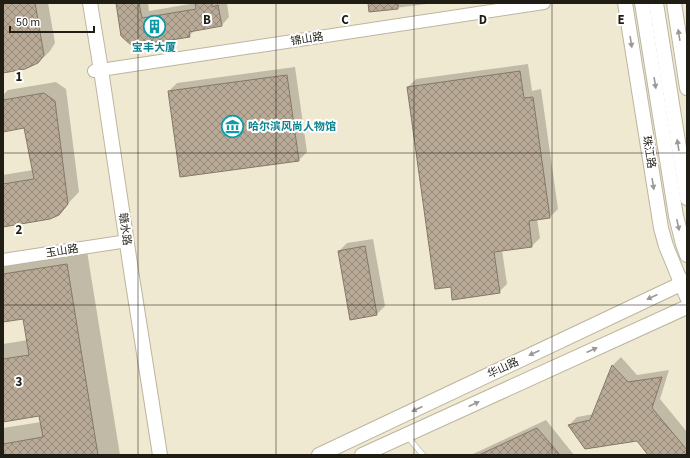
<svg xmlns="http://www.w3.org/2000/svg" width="690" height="458" viewBox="0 0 690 458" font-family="'Source Sans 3','Noto Sans SC',sans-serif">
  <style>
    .shadow { fill: #0003 }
    .building { fill: url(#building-cross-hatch); stroke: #867866 }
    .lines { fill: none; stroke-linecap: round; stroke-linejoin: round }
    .service-casing { stroke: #bcb59f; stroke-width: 6 }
    .tertiary-casing { stroke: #bcb59f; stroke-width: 14 }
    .secondary-casing { stroke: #bcb59f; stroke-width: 16 }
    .service { stroke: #fff; stroke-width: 5 }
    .tertiary { stroke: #fff; stroke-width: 12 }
    .secondary { stroke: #fff; stroke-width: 14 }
    .oneway { fill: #9b9996 }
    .grid { fill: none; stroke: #201d15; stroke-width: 1; stroke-opacity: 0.55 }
    .labels { text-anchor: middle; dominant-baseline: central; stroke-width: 4; stroke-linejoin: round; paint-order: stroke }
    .street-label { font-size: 11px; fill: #201d15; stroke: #fff }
    .culture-label { font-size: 11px; font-weight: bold; fill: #0d838f; stroke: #fff }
    .grid-label { font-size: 13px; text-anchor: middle; font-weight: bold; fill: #201d15; stroke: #fff; stroke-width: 4; stroke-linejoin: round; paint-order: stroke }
  </style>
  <defs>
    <pattern id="building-cross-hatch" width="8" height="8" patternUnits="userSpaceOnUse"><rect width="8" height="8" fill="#b8aa97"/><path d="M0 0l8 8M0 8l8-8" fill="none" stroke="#958a7a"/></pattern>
  </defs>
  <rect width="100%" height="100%" fill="#f0e9d1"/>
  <g class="shadow">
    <polygon points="3,3 48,3 55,43 50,51 38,63 3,72"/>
    <polygon points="117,3 148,3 149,11 196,3 227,3 229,17 222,25 195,30 189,36 133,45"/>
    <polygon points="369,3 435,3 370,11"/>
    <polygon points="528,64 532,91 541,89 558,209 550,217 537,219 540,238 532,246 502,250 507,284 499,292 451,286 408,87 416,79"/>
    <polygon points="295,67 307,152 299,160 169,91 177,83"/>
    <polygon points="56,82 66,89 79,192 58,214 3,226 3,175 33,170 25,127 3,131 3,95 8,90"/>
    <polygon points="373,239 385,306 377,314 339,251 347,243"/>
    <polygon points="86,245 120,455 3,455 3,428 41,422 40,415 3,421 3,344 28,340 24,317 3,321 3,258"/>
    <polygon points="621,357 637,375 669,370 660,399 687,432 687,455 650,455 637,440 569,425 577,417 594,414 613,365"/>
    <polygon points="546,420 574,455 472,455 473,454"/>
  </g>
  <g class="building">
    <polygon points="3,3 35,3 44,55 38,63 25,69 3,73"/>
    <polygon points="116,3 139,3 142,18 196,9 195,3 212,3 212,7 218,5 222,26 189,32 190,37 132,46 121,36"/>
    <polygon points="368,3 398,3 398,9 369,12"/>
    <polygon points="520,71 524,98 533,97 550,218 529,221 532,247 494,252 500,293 452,300 451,287 435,289 407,87"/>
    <polygon points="287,75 299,161 180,177 168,91"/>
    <polygon points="44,93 55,101 68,204 59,215 50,219 3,227 3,184 34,179 24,128 3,132 3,100"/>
    <polygon points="365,246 377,315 350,320 338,251"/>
    <polygon points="67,264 98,455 3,455 3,444 43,437 39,416 3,422 3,359 29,355 23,319 3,322 3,274"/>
    <polygon points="612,365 628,382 662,377 652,408 687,450 687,455 648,455 637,441 585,449 568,425 590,420"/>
    <polygon points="537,428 560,455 479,455"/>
  </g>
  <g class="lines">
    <defs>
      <polyline id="service" points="407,436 423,455"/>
      <g id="tertiary">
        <polyline points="94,71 544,3"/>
        <polyline points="3,260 121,242"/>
      </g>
      <g id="secondary">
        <polyline points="90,3 101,70 132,277 160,455"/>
        <polyline points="625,3 661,228 666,246 687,297"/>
        <polyline points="642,3 676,216 683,244 687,255"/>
        <polyline points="656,3 687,198"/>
        <polyline points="674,3 687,88"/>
        <polyline points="319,455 687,281"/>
        <polyline points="362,455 687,307"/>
      </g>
    </defs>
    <use href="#service" class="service-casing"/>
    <use href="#tertiary" class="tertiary-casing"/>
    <use href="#secondary" class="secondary-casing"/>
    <use href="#service" class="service"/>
    <use href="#tertiary" class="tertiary"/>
    <use href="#secondary" class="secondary"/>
  </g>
  <defs><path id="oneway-solid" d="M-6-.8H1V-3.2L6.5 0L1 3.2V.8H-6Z"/></defs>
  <g class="oneway">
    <use href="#oneway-solid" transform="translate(679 35) rotate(-99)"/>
    <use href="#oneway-solid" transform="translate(631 42) rotate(81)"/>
    <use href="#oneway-solid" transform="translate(655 83) rotate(81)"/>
    <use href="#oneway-solid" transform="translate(678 145) rotate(-99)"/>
    <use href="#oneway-solid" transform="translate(653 184) rotate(81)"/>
    <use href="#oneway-solid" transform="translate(678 225) rotate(78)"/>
    <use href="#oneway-solid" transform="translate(652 297) rotate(155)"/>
    <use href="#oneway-solid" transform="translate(592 350) rotate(-24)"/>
    <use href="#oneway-solid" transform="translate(534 353) rotate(155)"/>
    <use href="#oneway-solid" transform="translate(474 404) rotate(-24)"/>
    <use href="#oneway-solid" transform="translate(417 409) rotate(155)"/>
  </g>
  <path class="grid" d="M138,3v452M276,3v452M414,3v452M552,3v452M3,153h684M3,305h684"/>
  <defs>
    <symbol id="building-ring" viewBox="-11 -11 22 22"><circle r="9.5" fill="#fff" stroke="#0f9aa8" stroke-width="1.5"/><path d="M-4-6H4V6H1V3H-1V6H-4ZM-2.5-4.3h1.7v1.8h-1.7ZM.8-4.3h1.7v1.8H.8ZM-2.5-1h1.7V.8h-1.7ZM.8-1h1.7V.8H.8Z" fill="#0f9aa8"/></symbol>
    <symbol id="museum-ring" viewBox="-11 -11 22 22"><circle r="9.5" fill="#fff" stroke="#0f9aa8" stroke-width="1.5"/><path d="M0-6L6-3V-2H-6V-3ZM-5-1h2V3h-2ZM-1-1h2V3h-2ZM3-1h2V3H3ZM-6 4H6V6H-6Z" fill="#0f9aa8"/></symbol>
  </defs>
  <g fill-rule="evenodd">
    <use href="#building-ring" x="142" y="14" width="25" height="25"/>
    <use href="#museum-ring" x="220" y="114" width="25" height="25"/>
  </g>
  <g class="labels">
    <g class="street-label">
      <text transform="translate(307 39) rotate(-9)">锦山路</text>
      <text transform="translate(649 152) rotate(81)">珠江路</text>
      <text transform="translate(125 229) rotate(82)">赣水路</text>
      <text transform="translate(62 251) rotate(-9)">玉山路</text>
      <text transform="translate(503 368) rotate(-25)">华山路</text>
    </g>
    <g class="culture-label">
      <text x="154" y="47">宝丰大厦</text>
      <text x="248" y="126" text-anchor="start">哈尔滨风尚人物馆</text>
    </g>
  </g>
  <g class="grid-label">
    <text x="207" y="24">B</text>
    <text x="345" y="24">C</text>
    <text x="483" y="24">D</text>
    <text x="621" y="24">E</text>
    <text x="19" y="81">1</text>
    <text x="19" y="234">2</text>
    <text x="19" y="386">3</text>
  </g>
  <rect width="690" height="458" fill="none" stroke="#201d15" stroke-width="8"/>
  <path d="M10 26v6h84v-6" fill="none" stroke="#201d15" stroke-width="2"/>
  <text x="16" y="26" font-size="12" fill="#201d15" stroke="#ffffff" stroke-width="3" paint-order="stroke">50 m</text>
</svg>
